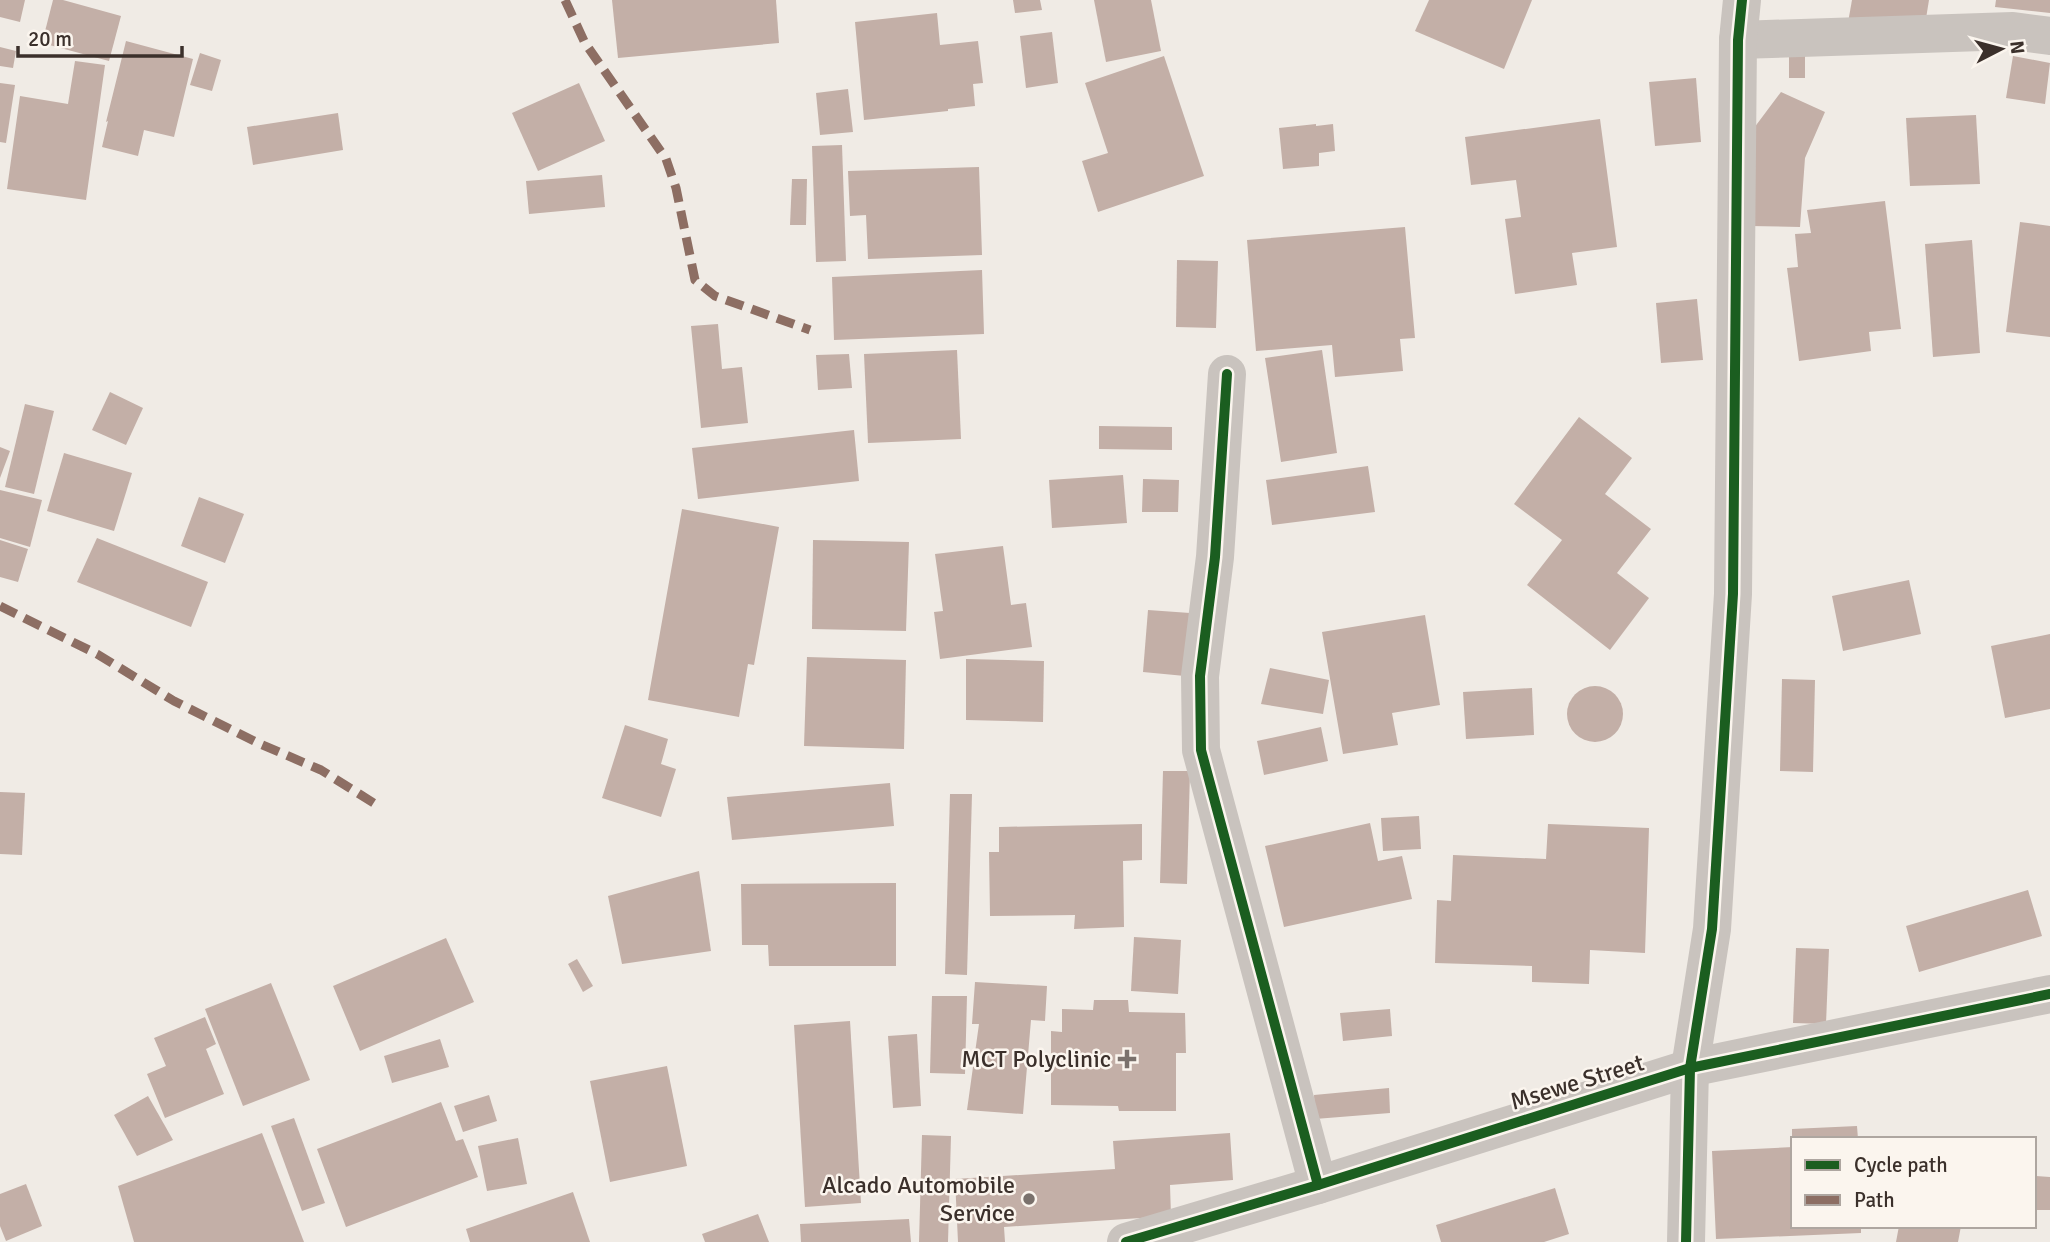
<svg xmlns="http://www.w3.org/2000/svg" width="2050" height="1242" viewBox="0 0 2050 1242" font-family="Signika,sans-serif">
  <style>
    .building { fill: #c3afa7 }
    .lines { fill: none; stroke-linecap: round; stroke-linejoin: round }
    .minor { stroke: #c9c3be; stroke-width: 38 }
    .quiet { stroke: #8d6e63; stroke-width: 9; stroke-dasharray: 18 9; stroke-linecap: butt }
    .cycleway-casing { stroke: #fbf5ee; stroke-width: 15 }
    .cycleway { stroke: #1b5e20; stroke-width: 10 }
    .poi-dot { fill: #7a716c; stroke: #fbf5ee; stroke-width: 2.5 }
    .labels { text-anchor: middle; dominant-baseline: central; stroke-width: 5; stroke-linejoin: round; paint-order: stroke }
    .poi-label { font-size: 24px; fill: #3b302b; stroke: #fbf5ee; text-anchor: end }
    .street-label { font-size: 24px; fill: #3b302b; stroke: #fbf5ee }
  </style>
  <rect width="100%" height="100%" fill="#f0ebe5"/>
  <g class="building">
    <polygon points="0,0 25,0 20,22 0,17"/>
    <polygon points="53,0 63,0 121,16 109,61 42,43"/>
    <polygon points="612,0 776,0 779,43 618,58"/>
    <polygon points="1013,0 1040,0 1042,10 1015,13"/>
    <polygon points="1094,0 1151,0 1161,51 1106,62"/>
    <polygon points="1429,0 1532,0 1504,69 1415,31"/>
    <polygon points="1852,0 1929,0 1922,43 1844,45"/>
    <polygon points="1996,0 2050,0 2050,13 1995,7"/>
    <polygon points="937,13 940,45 978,41 983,83 973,84 975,106 948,109 948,111 864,120 855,22"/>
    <polygon points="1052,32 1058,83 1026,88 1020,36"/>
    <polygon points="126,41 193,59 174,137 144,130 138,156 102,147 108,121 106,122"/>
    <polygon points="0,47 16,51 13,68 0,66"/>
    <polygon points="200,53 221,60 212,91 190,85"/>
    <rect x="1789" y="53" width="16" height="25"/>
    <polygon points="1164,56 1204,176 1098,212 1082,161 1108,153 1085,83"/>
    <polygon points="2013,56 2050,63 2045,104 2006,98"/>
    <polygon points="75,61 105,65 86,200 7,189 20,96 68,104"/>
    <polygon points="1696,78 1701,142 1655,146 1649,82"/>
    <polygon points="0,83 15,85 6,143 0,142"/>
    <polygon points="579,83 605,141 538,171 512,113"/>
    <polygon points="848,89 853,132 820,135 816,93"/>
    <polygon points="1781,92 1825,112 1805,158 1800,227 1750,226 1754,128"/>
    <polygon points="338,113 343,150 253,165 247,127"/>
    <polygon points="1976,115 1980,184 1910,186 1906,118"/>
    <polygon points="1600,119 1617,247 1572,253 1577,285 1515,294 1505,219 1521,217 1516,180 1471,185 1465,137"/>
    <polygon points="1316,124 1316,126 1333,124 1335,151 1319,153 1319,166 1283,169 1279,128"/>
    <polygon points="842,145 846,261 816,262 812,146"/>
    <polygon points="979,167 982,255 868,259 866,215 850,216 848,171"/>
    <polygon points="602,175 605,207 529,214 526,181"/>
    <polygon points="792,179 807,179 806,225 790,225"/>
    <polygon points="1885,201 1901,329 1869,332 1871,351 1799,361 1787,268 1798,267 1795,234 1811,233 1807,210"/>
    <polygon points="2020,222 2050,226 2050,337 2006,332"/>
    <polygon points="1405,227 1415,338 1400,339 1403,371 1335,377 1332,345 1256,351 1247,240"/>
    <polygon points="1972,240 1980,353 1933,357 1925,244"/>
    <polygon points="1177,260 1218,261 1216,328 1176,327"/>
    <polygon points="982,270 984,334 834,340 832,277"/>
    <polygon points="1697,299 1703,360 1661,363 1656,303"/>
    <polygon points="718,324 722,369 742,367 748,423 701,428 691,326"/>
    <polygon points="957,350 961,439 868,443 864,354"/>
    <polygon points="1322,350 1337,453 1281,462 1265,358"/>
    <polygon points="849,354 852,388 818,390 816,355"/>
    <polygon points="110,392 143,408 126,445 92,430"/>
    <polygon points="25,404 54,411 34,494 5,487"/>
    <polygon points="1579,417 1632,458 1605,494 1651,529 1617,573 1649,598 1610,650 1527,585 1562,540 1514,504"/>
    <polygon points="1099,426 1172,427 1172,450 1099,449"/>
    <polygon points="854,430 859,481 698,499 692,448"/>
    <polygon points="0,447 10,451 0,478"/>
    <polygon points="64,453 132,473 114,531 47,511"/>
    <polygon points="1368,466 1375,512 1272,525 1266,480"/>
    <polygon points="1123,475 1127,523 1052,528 1049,480"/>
    <polygon points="1143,479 1179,480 1178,512 1142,512"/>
    <polygon points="0,490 42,500 30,547 0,538"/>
    <polygon points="199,497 244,514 225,563 181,546"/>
    <polygon points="682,509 779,527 754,665 748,664 739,717 648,700"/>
    <polygon points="97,538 208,582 191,627 77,582"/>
    <polygon points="0,540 28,549 18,582 0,577"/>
    <polygon points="813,540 909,542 906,631 812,629"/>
    <polygon points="1003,546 1011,605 1026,603 1032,647 940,659 934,612 943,611 935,554"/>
    <polygon points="1909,580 1921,634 1843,651 1832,596"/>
    <polygon points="1148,610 1190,613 1185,676 1143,672"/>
    <polygon points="1425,615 1440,705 1392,713 1398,745 1343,754 1322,632"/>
    <polygon points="2050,634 2050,709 2005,718 1991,646"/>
    <polygon points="807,657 906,660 904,749 804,746"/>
    <polygon points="966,659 1044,661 1043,722 966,720"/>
    <polygon points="1270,668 1329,680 1323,714 1261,704"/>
    <polygon points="1782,679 1815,680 1813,772 1780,771"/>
    <circle cx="1595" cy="714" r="28"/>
    <polygon points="1532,688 1534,735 1466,739 1463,692"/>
    <polygon points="625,725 668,739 661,764 676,769 661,817 602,798"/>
    <polygon points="1321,727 1328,761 1264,775 1257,741"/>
    <polygon points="1163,771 1190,771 1187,884 1160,883"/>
    <polygon points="890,783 894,826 732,840 727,797"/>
    <polygon points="0,792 25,793 22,855 0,854"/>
    <polygon points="950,794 972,794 967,975 945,974"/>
    <polygon points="1419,816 1421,849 1383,851 1381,818"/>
    <polygon points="1370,823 1378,861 1402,856 1412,899 1284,927 1265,846"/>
    <polygon points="1142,824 1142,860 1123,861 1124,927 1074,929 1075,915 990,916 989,852 999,852 999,827"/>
    <polygon points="1548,824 1649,828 1645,953 1590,950 1589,984 1532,982 1532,966 1435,963 1437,900 1451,901 1453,855 1546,859"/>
    <polygon points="699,871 711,951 622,964 608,896"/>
    <polygon points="896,883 896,966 769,966 768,945 742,945 741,884"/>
    <polygon points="2028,890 2042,936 1919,972 1906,926"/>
    <polygon points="1134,937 1181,940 1178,994 1131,991"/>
    <polygon points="446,938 474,1002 360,1051 333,986"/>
    <polygon points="1796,948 1829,949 1826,1024 1793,1023"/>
    <polygon points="577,959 593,986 583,992 568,964"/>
    <polygon points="975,982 1047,986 1045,1021 1031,1020 1023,1114 967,1110 979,1024 972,1024"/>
    <polygon points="271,983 310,1080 243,1106 205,1009"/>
    <polygon points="932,996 967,996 965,1074 930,1073"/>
    <polygon points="1094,1000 1128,1000 1129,1012 1185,1013 1186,1053 1176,1053 1176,1111 1119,1111 1118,1106 1051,1105 1051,1031 1062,1032 1062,1009 1093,1010"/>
    <polygon points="1390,1009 1392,1036 1343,1041 1340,1013"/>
    <polygon points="205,1017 216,1044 206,1049 224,1094 165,1118 147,1074 166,1066 154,1038"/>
    <polygon points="850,1021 861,1203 805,1207 794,1025"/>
    <polygon points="917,1034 921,1106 893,1108 888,1036"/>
    <polygon points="440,1039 449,1067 392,1083 384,1056"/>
    <polygon points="667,1066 687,1166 610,1182 590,1081"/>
    <polygon points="1389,1088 1390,1113 1315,1119 1314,1095"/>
    <polygon points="489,1095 497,1121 463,1132 454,1106"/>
    <polygon points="148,1096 173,1140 137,1156 114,1115"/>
    <polygon points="441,1102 456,1141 463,1139 478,1177 346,1227 317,1149"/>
    <polygon points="294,1118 325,1203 302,1211 271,1126"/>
    <polygon points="1857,1126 1858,1139 1792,1139 1792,1129"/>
    <polygon points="262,1133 304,1242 134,1242 118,1186"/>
    <polygon points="1230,1133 1233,1180 1170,1185 1171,1216 1004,1227 1005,1242 958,1242 955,1179 1115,1169 1113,1141"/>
    <polygon points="922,1135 951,1136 948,1242 919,1242"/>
    <polygon points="518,1138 527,1184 487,1191 478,1146"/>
    <polygon points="1793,1147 1793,1226 1861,1226 1861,1233 1716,1239 1712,1151"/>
    <polygon points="2036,1176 2050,1177 2050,1210 2036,1210"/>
    <polygon points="26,1184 42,1226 6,1241 0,1226 0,1194"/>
    <polygon points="1555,1188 1569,1234 1544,1242 1441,1242 1436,1225"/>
    <polygon points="573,1192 590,1242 470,1242 466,1229"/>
    <polygon points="758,1214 769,1242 705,1242 702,1234"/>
    <polygon points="909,1219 911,1242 801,1242 800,1224"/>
    <polygon points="1899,1226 1961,1226 1958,1242 1896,1242"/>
  </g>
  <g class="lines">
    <g class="minor">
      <polyline points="1738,40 2013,31 2050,36"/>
      <polyline points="1227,374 1215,557 1200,676 1201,750 1318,1185"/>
      <polyline points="1126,1242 1318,1185 1690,1068 2050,994"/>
      <polyline points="1686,1242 1690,1068 1712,929 1733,594 1738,40 1742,0"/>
    </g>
    <g class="quiet">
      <polyline points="565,0 585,43 666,159 676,188 695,280 715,296 810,330"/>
      <polyline points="0,606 97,654 174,701 258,743 321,770 380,807"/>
    </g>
    <defs>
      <g id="cycleway">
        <polyline points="1227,374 1215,557 1200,676 1201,750 1318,1185"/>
        <polyline points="1126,1242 1318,1185 1690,1068 2050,994"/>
        <polyline points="1686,1242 1690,1068 1712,929 1733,594 1738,40 1742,0"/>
      </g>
    </defs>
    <use href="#cycleway" class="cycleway-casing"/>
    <use href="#cycleway" class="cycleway"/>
  </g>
  <g class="poi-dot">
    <path d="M1123.5 1048.5h7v7h7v7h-7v7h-7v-7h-7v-7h7z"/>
    <circle cx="1029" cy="1199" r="7"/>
  </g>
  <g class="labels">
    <g class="poi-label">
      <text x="1111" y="1059">MCT Polyclinic</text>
      <text x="1015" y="1185">Alcado Automobile<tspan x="1015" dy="28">Service</tspan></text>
    </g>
    <g class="street-label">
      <text transform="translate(1577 1082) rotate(-17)">Msewe Street</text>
    </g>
  </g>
  <rect x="1791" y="1137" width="245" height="91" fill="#fbf5ee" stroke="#aea6a0" stroke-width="2"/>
  <rect x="1805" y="1160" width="35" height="10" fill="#1b5e20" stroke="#aea6a0" stroke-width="2"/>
  <text x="1854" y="1172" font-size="21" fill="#3b302b">Cycle path</text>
  <rect x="1805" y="1195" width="35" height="10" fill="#8d6e63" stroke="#aea6a0" stroke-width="2"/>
  <text x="1854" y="1207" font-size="21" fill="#3b302b">Path</text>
  <g transform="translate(2001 49) rotate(84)" stroke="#fbf5ee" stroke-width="5" paint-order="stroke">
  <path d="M0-5L12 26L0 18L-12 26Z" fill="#3b302b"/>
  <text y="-10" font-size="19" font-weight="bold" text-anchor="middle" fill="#3b302b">N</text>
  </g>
  <path d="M18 46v10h164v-10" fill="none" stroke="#3b302b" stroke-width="3.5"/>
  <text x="28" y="46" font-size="21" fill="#3b302b" stroke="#fbf5ee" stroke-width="5" paint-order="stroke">20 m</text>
</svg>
